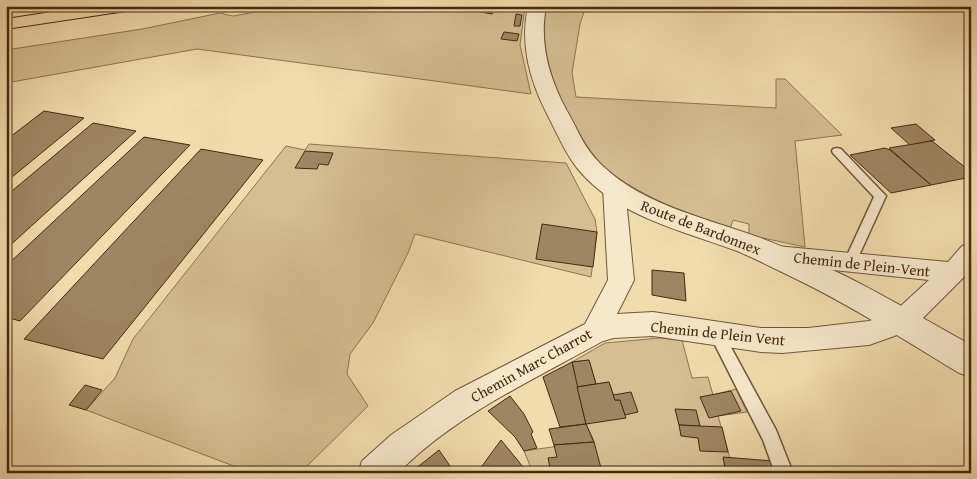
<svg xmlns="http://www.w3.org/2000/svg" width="977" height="479" viewBox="0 0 977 479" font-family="'Gentium Book Plus',serif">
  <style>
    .green { fill: #d4be92; stroke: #8c7451 }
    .building { fill: #9e8662; stroke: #442910 }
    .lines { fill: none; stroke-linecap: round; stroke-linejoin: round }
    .service-casing { stroke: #6f5637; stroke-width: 3 }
    .minor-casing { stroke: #6f5637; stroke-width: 2 }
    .tertiary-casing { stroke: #6f5637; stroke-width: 2 }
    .motorway-casing { stroke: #442910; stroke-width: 2 }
    .service { fill: #f6e8ca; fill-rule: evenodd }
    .minor { fill: #f6e8ca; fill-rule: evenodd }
    .tertiary { fill: #f6e8ca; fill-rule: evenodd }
    .motorway { fill: #f1dcad; fill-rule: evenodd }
    .labels { text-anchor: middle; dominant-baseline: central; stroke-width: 4; stroke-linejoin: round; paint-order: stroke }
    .street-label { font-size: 15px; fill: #442910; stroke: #f6e8ca }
  </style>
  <rect width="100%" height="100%" fill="#f1dcad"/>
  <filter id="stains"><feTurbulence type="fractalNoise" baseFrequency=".004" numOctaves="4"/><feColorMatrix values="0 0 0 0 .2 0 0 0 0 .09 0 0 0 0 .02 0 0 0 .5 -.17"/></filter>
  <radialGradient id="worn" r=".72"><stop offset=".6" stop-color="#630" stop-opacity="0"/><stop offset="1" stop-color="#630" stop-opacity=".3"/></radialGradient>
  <g class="green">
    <polygon points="289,6 525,6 520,45 531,94 197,49 6,83 6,50 142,29 220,13 233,16"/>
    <path d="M545,6h41l-6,18 -8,49 4,24 200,11v-29h9l57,56 -47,6 10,106 -56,-12v-11l-16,-4 -3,9c-40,-14 -83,-30 -118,-55 -24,-18 -57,-77 -65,-107 -4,-20 -4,-40 -2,-61z"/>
    <polygon points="309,144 566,163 595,219 597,232 591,277 415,234 408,253 373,323 350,354 347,374 368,406 300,473 252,473 86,410 115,378 133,339 286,146 305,150"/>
    <polygon points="659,338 682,340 692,378 708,377 713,395 736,389 747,412 718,416 730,458 723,458 727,473 533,473 524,451 594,441 586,424 615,400 609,382 596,384 589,360 572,362 605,343"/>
  </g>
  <g class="building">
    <polygon points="466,6 497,6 492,14 463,9"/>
    <polygon points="516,14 522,15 520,26 514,26"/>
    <polygon points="504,32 519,34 517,41 501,39"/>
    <polygon points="44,111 84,118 6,182 6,140"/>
    <polygon points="93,123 136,131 6,249 6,196"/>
    <polygon points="916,124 935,140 910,145 891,128"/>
    <polygon points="144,137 190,145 20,321 6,317 6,266"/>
    <polygon points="932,141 971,172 971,177 931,185 889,148"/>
    <polygon points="885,148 890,150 931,185 891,193 850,155"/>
    <polygon points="201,149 263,160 103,359 24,339"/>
    <polygon points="305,151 333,153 328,165 319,164 317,169 295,168"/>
    <polygon points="542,224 597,232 593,267 536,259"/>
    <polygon points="652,270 684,273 686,301 652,295"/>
    <polygon points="589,360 596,384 577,387 572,362"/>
    <polygon points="572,362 586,424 560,427 543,377"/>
    <polygon points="609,382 615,400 620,400 626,418 586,424 577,387"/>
    <polygon points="85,385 102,390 86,410 69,405"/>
    <polygon points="731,391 741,411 709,418 700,397"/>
    <polygon points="631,392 638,412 625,415 620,400 615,400 613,395"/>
    <polygon points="510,396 524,414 533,432 531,434 537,448 524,451 515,437 488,411"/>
    <polygon points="675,409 696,410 700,426 679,425"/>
    <polygon points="586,424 594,442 554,445 549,429"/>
    <polygon points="679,425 722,427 728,452 700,451 698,438 681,436"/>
    <polygon points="501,440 528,473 477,473"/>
    <polygon points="594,442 601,468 551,473 548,458 557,457 554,445"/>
    <polygon points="439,450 450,466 446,470 450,473 410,473"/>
    <polygon points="723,457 773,461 776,473 726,473"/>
    <polygon points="601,468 602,473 559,472"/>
  </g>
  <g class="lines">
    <defs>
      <g id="service">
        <polygon points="837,148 841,149 886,196 856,262 855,266 845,266 844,262 874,197 833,153 832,151 833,149"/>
        <polygon points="716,327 721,329 776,430 793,473 775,473 763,440 709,333 711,329"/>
      </g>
      <path id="minor" d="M614,180l8,3 3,5 9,92 -17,34 36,-2 108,16h47l61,-7 23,-7 37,-34 -153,-16 -9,-2 -3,-7 3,-7 9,-2 172,16 14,-16 9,-2v26l-60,60 -42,15 -87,8 -21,-1 -108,-16 -39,2 -11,3c-70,39 -148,74 -205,132h-40l4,-12 29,-26 64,-44 130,-67 23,-44 -5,-92 3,-5z"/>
      <path id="tertiary" d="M528,6h18c-7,38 3,72 21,105 9,15 15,32 27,46 41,46 105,59 161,79 18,6 35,14 52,22 57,25 110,57 164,87v32l-12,-4c-56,-34 -112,-70 -171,-98 -17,-8 -34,-17 -51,-24 -56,-21 -120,-34 -160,-83 -13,-17 -21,-37 -31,-56 -17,-34 -26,-68 -18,-106z"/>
      <polygon id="motorway" points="90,6 134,6 132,10 126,11 6,29 6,19"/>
    </defs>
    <use href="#service" class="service-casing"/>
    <use href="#minor" class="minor-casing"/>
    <use href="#tertiary" class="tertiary-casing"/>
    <use href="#motorway" class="motorway-casing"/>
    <use href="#service" class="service"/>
    <use href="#minor" class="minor"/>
    <use href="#tertiary" class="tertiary"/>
    <use href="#motorway" class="motorway"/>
  </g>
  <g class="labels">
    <g class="street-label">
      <text transform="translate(701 227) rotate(21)">Route de Bardonnex</text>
      <text transform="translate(862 264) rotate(6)">Chemin de Plein-Vent</text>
      <text transform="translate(718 333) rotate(6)">Chemin de Plein Vent</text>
      <text transform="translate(531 365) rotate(-29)">Chemin Marc Charrot</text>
    </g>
  </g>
  <rect width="977" height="479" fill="none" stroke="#f1dcad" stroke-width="25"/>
  <rect x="8" y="8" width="962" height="464" fill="none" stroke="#442910" stroke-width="2.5"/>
  <rect x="12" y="12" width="952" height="454" fill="none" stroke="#442910"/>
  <rect width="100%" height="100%" filter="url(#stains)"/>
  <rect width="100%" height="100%" fill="url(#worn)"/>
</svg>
